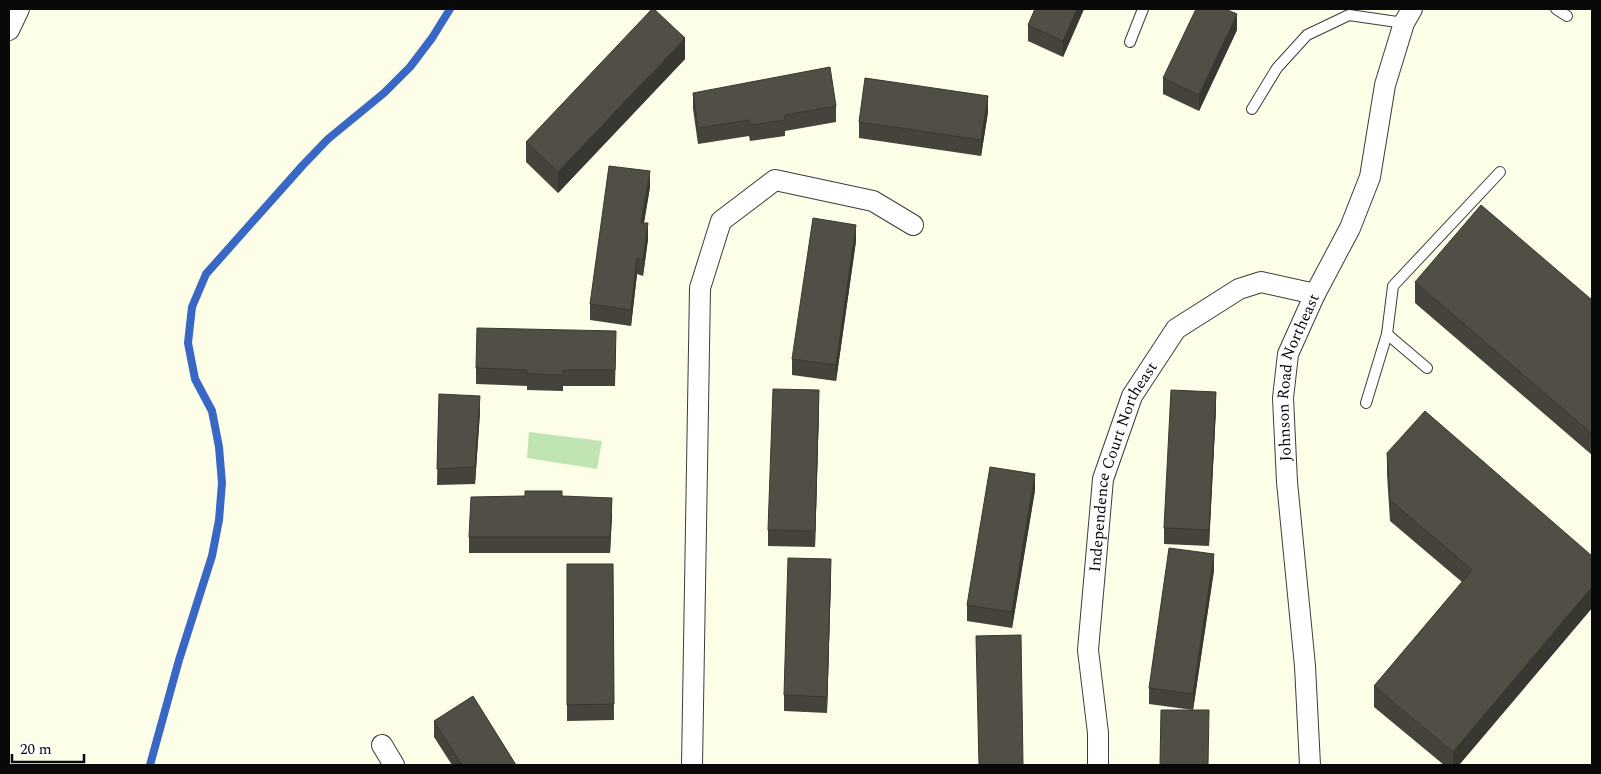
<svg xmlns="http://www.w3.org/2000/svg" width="1601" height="774" viewBox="0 0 1601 774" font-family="Spectral,serif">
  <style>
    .green { fill: #c0e5b3 }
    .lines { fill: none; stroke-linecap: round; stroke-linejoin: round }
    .stream { stroke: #3967c6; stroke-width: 8 }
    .lane-casing { stroke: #3c3c3c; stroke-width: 12 }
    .street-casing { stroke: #3c3c3c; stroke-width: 22 }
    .lane { stroke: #fff; stroke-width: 10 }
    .street { stroke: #fff; stroke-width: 20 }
    .wall { fill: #46433c }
    .shaded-wall { fill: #393731 }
    .building { fill: #514e46; stroke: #393731 }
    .labels { text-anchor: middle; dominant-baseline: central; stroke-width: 5; stroke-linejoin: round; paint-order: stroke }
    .street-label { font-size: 16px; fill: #090909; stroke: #fff }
  </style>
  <rect width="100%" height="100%" fill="#fcfee7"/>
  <polygon class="green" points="529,432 602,441 597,469 527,458"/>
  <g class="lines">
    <polyline class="stream" points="150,765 179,660 212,556 219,520 222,483 219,447 212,411 195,379 188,343 192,307 206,274 303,165 328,139 384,93 410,67 432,38 450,9"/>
    <defs>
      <g id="lane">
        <polyline points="1556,9 1567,16"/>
        <polyline points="1130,42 1143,9"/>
        <polyline points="1252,109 1277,68 1307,35 1349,15 1404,23"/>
        <polyline points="1387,334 1427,368"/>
        <polyline points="1366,403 1387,334 1393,286 1500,172"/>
      </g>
      <g id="street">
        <polyline points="9,30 19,9"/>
        <polyline points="382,745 394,765"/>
        <polyline points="692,765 700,288 721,221 775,180 873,201 913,225"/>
        <path id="s1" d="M1098,765v-32l-10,-83 15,-171 29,-83 44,-67 63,-40 22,-7 54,12"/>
        <path id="s2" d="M1310,765l-5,-99 -18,-184 -4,-84 5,-44 27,-60 35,-66 20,-51 15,-92 19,-62 8,-14"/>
      </g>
    </defs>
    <use href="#lane" class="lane-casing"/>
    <use href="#street" class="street-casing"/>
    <use href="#lane" class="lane"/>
    <use href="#street" class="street"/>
  </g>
  <g class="wall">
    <polygon points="1035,9 1084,9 1063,57 1028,41 1028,25"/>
    <polygon points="1237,30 1199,111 1163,94 1163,78"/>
    <polygon points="685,59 558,193 526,162 526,142"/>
    <polygon points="693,93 836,106 836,122 785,131 785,136 750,141 749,136 698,144 693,109"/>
    <polygon points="988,112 981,156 859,138 859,122"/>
    <polygon points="650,187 644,223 648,239 643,276 637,274 631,326 590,320 590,304"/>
    <polygon points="856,241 836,381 792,375 792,359"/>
    <polygon points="1415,282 1592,300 1592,455 1415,303"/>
    <polygon points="616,347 615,386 563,386 563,391 527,390 527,386 476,384 476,368"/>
    <polygon points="439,394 480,412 475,484 437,485"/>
    <polygon points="819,406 815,547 768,546 768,530"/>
    <polygon points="1216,408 1209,546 1164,544 1164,528"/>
    <polygon points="1387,453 1592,556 1592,608 1459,765 1444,765 1374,707 1374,686 1462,582 1390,521 1387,474"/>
    <polygon points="1035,490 1012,628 967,621 967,605"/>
    <polygon points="562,496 612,514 610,553 469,553 469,537"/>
    <polygon points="567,564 613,564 614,720 567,721"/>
    <polygon points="1214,570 1193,710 1149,704 1149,688"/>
    <polygon points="831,575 827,713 784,711 784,695"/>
    <polygon points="434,721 516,765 452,765 434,737"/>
  </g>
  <g class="shaded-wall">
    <polygon points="1077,9 1084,9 1063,57 1063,41"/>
    <polygon points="1237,14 1237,30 1199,111 1199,95"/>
    <polygon points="685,38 685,59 558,193 558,172"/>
    <polygon points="988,96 988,112 981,156 981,140"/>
    <polygon points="650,171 650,187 641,239 641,223"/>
    <polygon points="648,223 648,239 643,276 643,260"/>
    <polygon points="856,225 856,241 836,381 836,365"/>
    <polygon points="637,258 637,274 631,326 631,310"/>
    <polygon points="819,390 819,406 815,547 815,531"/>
    <polygon points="1216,392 1216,408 1209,546 1209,530"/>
    <polygon points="480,396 480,412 475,484 475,467"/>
    <polygon points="1035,474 1035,490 1012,628 1012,612"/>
    <polygon points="612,498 612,514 610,553 610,537"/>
    <polygon points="1214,554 1214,570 1193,710 1193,694"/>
    <polygon points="831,559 831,575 827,713 827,697"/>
    <polygon points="1592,587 1592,608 1459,765 1453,765 1453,752"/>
  </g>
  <g class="building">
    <polygon points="652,9 654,9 685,38 558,172 526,142"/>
    <polygon points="1035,9 1077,9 1063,41 1028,25"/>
    <polygon points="1196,9 1225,9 1237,14 1199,95 1163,78"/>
    <polygon points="830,67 836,106 785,115 785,120 750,125 749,120 698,128 693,93"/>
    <polygon points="865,78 988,96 981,140 859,122"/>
    <polygon points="609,166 650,171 641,223 648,223 643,260 637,258 631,310 590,304"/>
    <polygon points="1481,205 1592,300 1592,434 1415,282"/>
    <polygon points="813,218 856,225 836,365 792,359"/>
    <polygon points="477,328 616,331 615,370 563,370 563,375 527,374 527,370 476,368"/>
    <polygon points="773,389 819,390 815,531 768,530"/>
    <polygon points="1171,390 1216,392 1209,530 1164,528"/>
    <polygon points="439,394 480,396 475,467 437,469"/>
    <polygon points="1425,411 1592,556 1592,587 1453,752 1374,686 1472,570 1390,500 1387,453"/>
    <polygon points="990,467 1035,474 1012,612 967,605"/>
    <polygon points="525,491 562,491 562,496 612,498 610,537 469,537 471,497 525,496"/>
    <polygon points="1169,548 1214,554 1193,694 1149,688"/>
    <polygon points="788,558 831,559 827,697 784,695"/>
    <polygon points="567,564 613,564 614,704 567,705"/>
    <polygon points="1021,635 1023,765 979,765 976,636"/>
    <polygon points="473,696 516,765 462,765 434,721"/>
    <polygon points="1161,710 1209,710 1208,765 1160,765"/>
  </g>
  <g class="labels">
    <g class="street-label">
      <text stroke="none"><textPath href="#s2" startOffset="391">Johnson Road Northeast</textPath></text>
      <text stroke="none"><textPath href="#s1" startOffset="304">Independence Court Northeast</textPath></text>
    </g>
  </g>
  <rect width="1601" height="774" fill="none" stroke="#090909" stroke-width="20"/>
  <path d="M12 754v8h72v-8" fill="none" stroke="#090909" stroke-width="2.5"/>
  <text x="20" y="754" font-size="15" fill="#090909" stroke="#ffffff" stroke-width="4" paint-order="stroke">20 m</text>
</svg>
